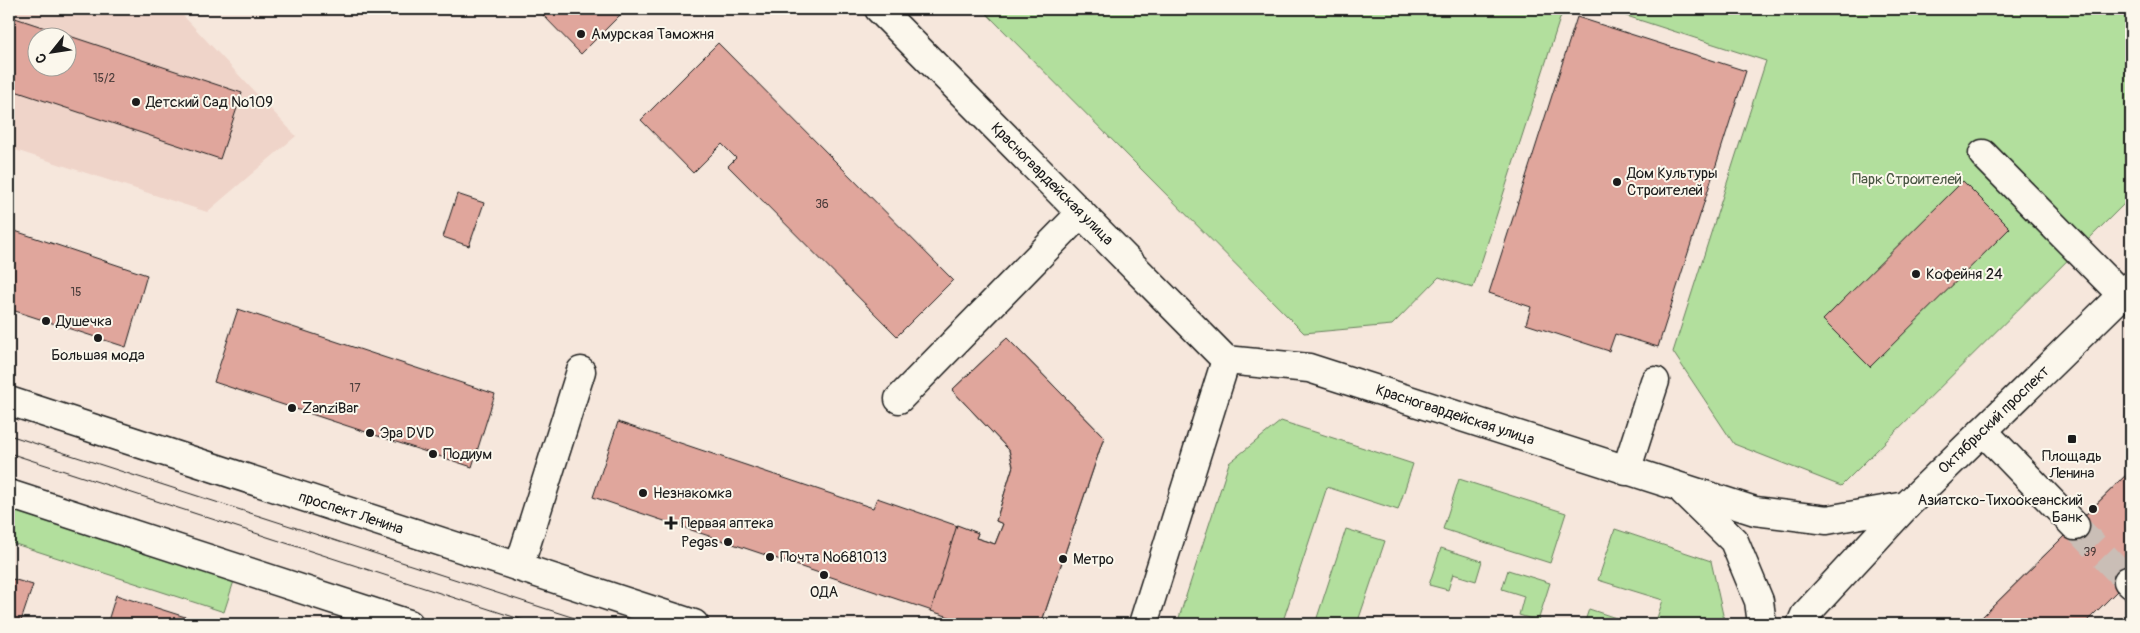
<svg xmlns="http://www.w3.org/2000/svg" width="2140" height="633" viewBox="0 0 2140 633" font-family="Pangolin,sans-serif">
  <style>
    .built { fill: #efd4c9; fill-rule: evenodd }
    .green { fill: #b2df9d; stroke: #677e5c }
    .building { fill: #e0a69c; stroke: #1c1c1c; fill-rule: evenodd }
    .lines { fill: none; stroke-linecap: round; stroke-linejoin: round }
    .minor-tunnel { stroke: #cabeb6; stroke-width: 28; stroke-dasharray: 28 14; stroke-linecap: butt }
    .minor-casing { stroke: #1c1c1c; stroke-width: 31 }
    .highway-casing { stroke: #1c1c1c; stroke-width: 31 }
    .minor { stroke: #fbf7ec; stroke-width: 28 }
    .highway { stroke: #fbf7ec; stroke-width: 28 }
    .tram { stroke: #1c1c1c; stroke-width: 1 }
    .poi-dot { fill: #1c1c1c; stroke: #fbf7ec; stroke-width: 2 }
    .labels { text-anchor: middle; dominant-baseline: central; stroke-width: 4; stroke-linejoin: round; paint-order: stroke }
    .number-label { font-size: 12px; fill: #4d3e3c }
    .poi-label { font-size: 15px; fill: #1c1c1c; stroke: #fbf7ec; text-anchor: start }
    .park-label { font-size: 15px; fill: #495643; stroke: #fbf7ec }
    .street-label { font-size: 15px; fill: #1c1c1c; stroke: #fbf7ec }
  </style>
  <rect width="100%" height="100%" fill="#f6e7dc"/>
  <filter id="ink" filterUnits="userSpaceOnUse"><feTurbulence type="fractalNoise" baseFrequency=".02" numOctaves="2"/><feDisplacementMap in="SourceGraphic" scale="10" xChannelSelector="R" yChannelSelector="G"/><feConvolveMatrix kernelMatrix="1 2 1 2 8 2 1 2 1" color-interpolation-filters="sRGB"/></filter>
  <g filter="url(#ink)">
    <path class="built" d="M9,9h168l119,127 -89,76 -198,-64zM38,38h30v30h-30z"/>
    <g class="green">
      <polygon points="982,9 1563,9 1473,288 1439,277 1392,325 1304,333"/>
      <polygon points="1605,9 2131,9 2131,197 1841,486 1734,444 1673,352 1766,61"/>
      <polygon points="1281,421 1413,464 1398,510 1327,487 1282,624 1177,624 1229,463"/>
      <polygon points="1459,479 1566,513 1550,563 1443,529"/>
      <polygon points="9,508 234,581 224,612 9,542"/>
      <polygon points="1346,529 1385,541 1357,624 1315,624"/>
      <polygon points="1615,529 1711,561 1725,624 1655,624 1663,600 1598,580"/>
      <polygon points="1441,548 1482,561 1476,581 1453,574 1448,590 1429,585"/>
      <polygon points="1508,570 1550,583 1538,621 1519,615 1524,596 1502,589"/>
      <polygon points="1589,609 1622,620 1621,624 1584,624"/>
    </g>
    <g class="building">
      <polygon points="545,9 626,9 581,54 541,13"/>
      <path d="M9,16l233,77 -22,66 -211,-70zM38,38h30v30h-30z"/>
      <polygon points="1577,17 1746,71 1658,347 1615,334 1609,351 1526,324 1531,307 1489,293"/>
      <polygon points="718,43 953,280 897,336 728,166 736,158 722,144 693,173 641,120"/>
      <polygon points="1963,181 2010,228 1870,367 1823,320"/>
      <polygon points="457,194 484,203 469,246 443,237"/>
      <polygon points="9,229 147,275 126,347 9,309"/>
      <polygon points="238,309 495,394 472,467 214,382"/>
      <polygon points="1007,338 1104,437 1041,624 971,624 593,497 618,422 873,508 877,498 978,533 976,538 995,544 1003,524 996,521 1013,466 1009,450 952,390"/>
      <polygon points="1007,338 1104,437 1041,624 971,624 931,611 957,525 978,533 976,538 995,544 1003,524 996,521 1013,466 1009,450 952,390"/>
      <polygon points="2131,470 2131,577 2084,624 1975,624"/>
      <polygon points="2131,470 2131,577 2084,624 1975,624"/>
      <polygon points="9,578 33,585 20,624 9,624"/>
      <polygon points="116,595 179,615 208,624 107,624"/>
    </g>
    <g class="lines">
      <polyline class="minor-tunnel" points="2075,526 2128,581"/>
      <defs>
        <g id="minor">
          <polyline points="879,9 1226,360 1309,368 1755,511 1827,520 1906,506"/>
          <polyline points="1983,154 2122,295"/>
          <polyline points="899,399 1081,213"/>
          <polyline points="1983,431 2075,526"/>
          <polyline points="1626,471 1655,381"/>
          <polyline points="1684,492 1734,541 1759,601 1762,624"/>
          <polyline points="519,567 581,371"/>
          <polyline points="2128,581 2131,584"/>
          <polyline points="1143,624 1226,360"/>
          <polyline points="1801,624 1805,615 1906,506 2131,286"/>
        </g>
        <g id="highway">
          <polyline points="9,401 694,624"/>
          <polyline points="9,494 409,624"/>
        </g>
      </defs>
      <use href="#minor" class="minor-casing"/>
      <use href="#highway" class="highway-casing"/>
      <use href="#minor" class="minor"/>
      <use href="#highway" class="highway"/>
      <g class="tram">
        <polyline points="9,435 593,624"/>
        <polyline points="9,453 535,624"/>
      </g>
    </g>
  </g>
  <g class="poi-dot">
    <circle cx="581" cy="34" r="5"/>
    <circle cx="136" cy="102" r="5"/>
    <circle cx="1617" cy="182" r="5"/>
    <circle cx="1916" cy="274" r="5"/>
    <circle cx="46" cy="321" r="5"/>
    <circle cx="98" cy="338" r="5"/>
    <circle cx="292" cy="408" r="5"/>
    <circle cx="370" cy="433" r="5"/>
    <rect x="2067" y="434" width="10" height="10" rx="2.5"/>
    <circle cx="433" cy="454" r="5"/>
    <circle cx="643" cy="493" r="5"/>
    <circle cx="2093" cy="509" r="5"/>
    <path d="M668.5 515.5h5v5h5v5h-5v5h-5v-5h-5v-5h5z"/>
    <circle cx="728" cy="542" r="5"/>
    <circle cx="770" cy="557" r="5"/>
    <circle cx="1063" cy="559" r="5"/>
    <circle cx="824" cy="575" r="5"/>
  </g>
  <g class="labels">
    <g class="number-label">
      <text x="104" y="78">15/2</text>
      <text x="822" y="204">36</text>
      <text x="76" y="292">15</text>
      <text x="355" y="388">17</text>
      <text x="2090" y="552">39</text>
    </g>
    <g class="poi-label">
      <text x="591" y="34">Амурская Таможня</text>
      <text x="146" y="102">Детский Сад №109</text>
      <text x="1627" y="173">Дом Культуры<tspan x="1627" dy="17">Строителей</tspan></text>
      <text x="1926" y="274">Кофейня 24</text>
      <text x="56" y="321">Душечка</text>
      <text x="98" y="355" text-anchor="middle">Большая мода</text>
      <text x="302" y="408">ZanziBar</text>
      <text x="380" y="433">Эра DVD</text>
      <text x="443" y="454">Подиум</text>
      <text x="2072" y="456" text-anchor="middle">Площадь<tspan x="2072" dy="17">Ленина</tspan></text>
      <text x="653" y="493">Незнакомка</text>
      <text x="2083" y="500" text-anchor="end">Азиатско-Тихоокеанский<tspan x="2083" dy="17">Банк</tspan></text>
      <text x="681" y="523">Первая аптека</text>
      <text x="718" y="542" text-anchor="end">Pegas</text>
      <text x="780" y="557">Почта №681013</text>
      <text x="1073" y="559">Метро</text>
      <text x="824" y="592" text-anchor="middle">ОДА</text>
    </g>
    <g class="park-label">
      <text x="1907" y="179">Парк Строителей</text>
    </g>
    <g class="street-label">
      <text transform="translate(1052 184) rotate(45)">Красногвардейская улица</text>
      <text transform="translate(1455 415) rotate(18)">Красногвардейская улица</text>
      <text transform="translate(1994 420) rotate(-44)">Октябрьский проспект</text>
      <text transform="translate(351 513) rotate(18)">проспект Ленина</text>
    </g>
  </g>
  <rect width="2140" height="633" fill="none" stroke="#fbf7ec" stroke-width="30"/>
  <rect x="15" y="15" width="2110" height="603" fill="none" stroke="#1c1c1c" stroke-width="2" filter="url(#ink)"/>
  <g transform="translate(52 52) rotate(240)"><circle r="24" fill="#fbf7ec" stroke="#a29f99"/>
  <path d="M0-4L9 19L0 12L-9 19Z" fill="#1c1c1c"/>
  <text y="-8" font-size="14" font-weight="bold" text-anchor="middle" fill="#1c1c1c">С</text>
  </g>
</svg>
